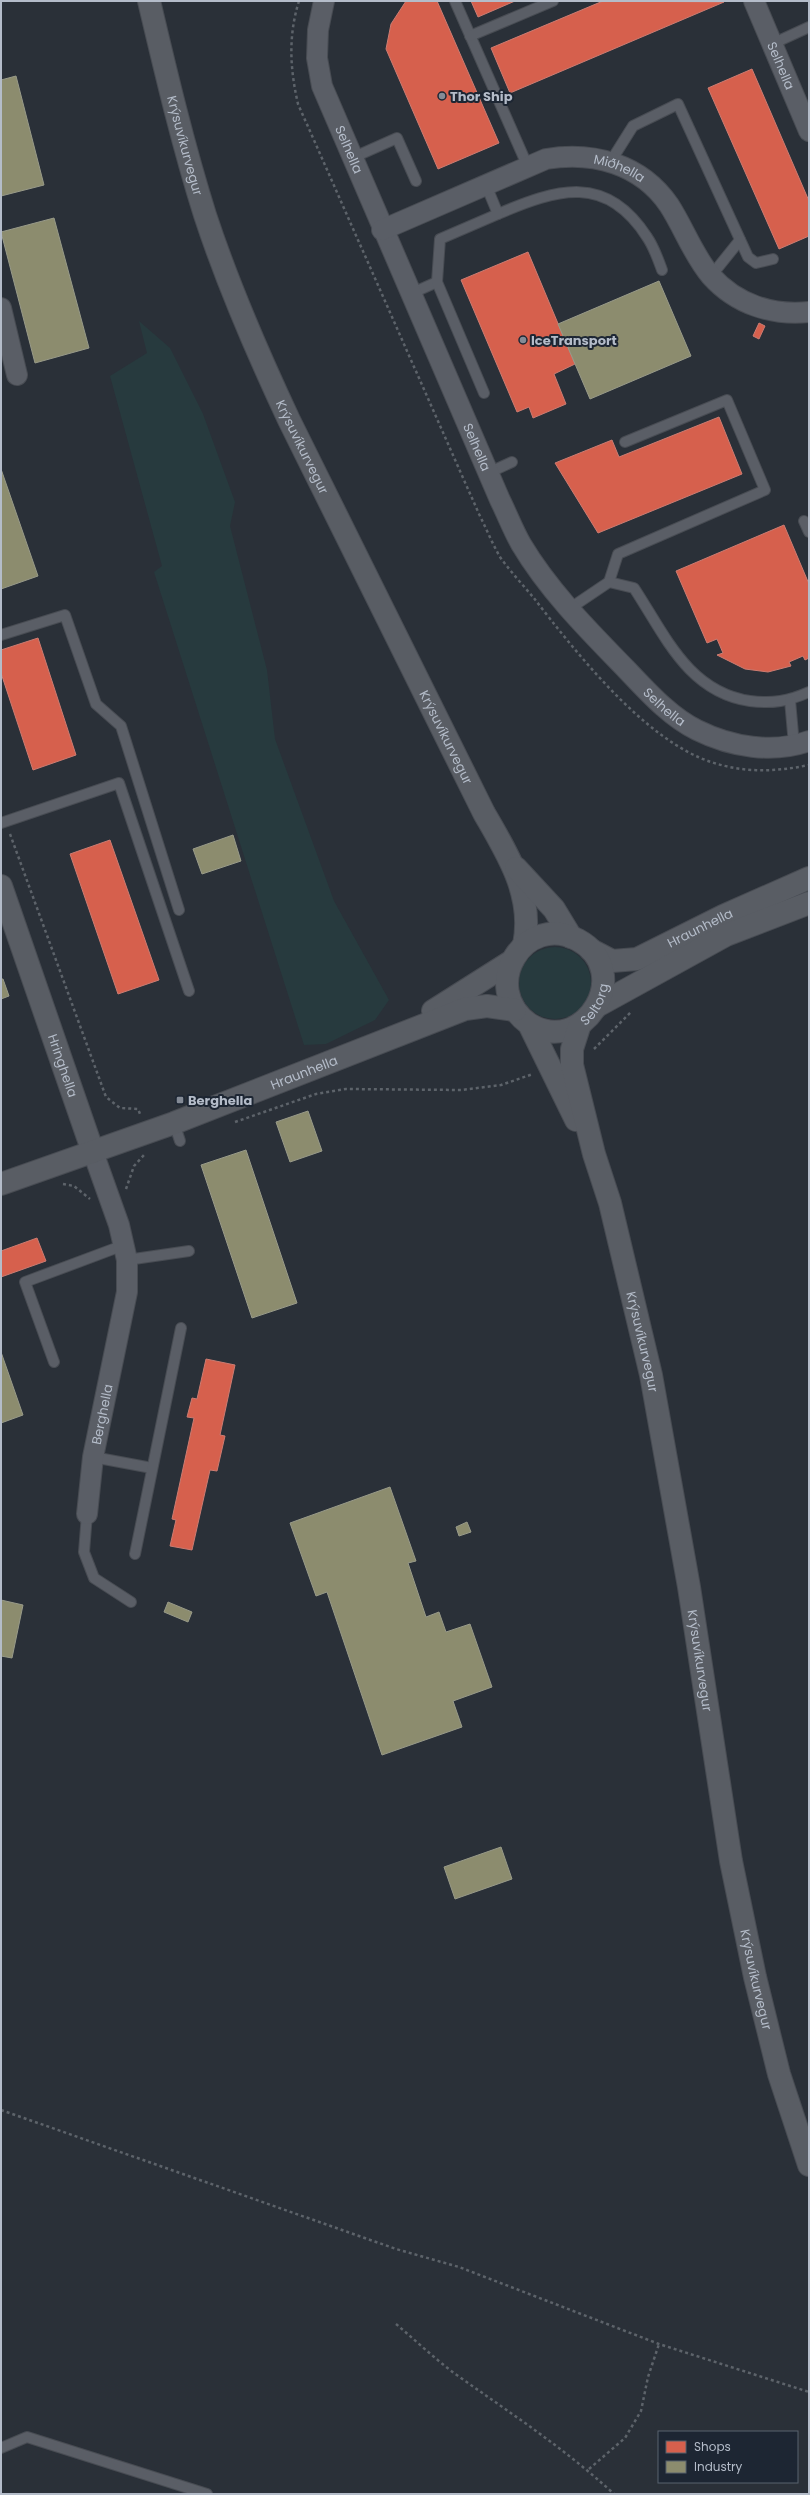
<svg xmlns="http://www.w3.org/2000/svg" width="810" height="2495" viewBox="0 0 810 2495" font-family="Poppins,sans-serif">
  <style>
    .green { fill: #273a3e }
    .shops { fill: #d6604d; stroke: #cc7c72 }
    .industry { fill: #8c8c6e; stroke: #989a89 }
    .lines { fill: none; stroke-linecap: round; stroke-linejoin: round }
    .lane-casing { stroke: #484c53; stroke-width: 12 }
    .street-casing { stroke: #484c53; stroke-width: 22 }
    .secondary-casing { stroke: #484c53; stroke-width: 24 }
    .path { stroke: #5d636a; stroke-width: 2.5; stroke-dasharray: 3 3; stroke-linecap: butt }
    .lane { stroke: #5a5e66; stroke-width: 10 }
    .street { stroke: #5a5e66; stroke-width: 20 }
    .secondary { stroke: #595d64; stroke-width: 22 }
    .poi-dot { fill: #848b96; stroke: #1d2633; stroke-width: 1.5 }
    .labels { text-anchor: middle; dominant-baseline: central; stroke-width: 4; stroke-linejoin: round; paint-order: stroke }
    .street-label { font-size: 13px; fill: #b4bcc9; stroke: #1d2633 }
    .poi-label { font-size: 13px; font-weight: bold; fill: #b4bcc9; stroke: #1d2633; text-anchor: start }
  </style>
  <rect width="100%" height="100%" fill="#2a3038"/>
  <g class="green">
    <polygon points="139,321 170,348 203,414 235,502 230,526 267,670 275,739 334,901 389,1000 375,1020 326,1044 304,1045 154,572 162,566 110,376 147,353"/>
    <circle cx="555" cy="983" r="36"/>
  </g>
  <g class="shops">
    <polygon points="406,1 437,1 499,143 438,169 386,49 391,24"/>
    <polygon points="471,1 515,1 478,17"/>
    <polygon points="603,1 724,2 510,93 491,48"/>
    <polygon points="752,69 809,201 809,236 779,249 708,88"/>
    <polygon points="528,252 575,364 554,374 566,404 533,418 529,407 517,412 461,280"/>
    <polygon points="759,323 765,326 759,339 753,336"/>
    <polygon points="719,417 742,474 598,533 555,463 612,440 619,457"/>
    <polygon points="784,525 809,584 809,658 805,660 803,656 789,662 791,666 768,672 745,669 717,655 723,653 717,639 707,643 676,571"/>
    <polygon points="38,638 76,755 33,770 1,673 1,650"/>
    <polygon points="110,840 159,980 118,994 70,854"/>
    <polygon points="37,1238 46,1261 1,1277 1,1251"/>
    <polygon points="206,1359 235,1365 220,1435 225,1436 217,1471 210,1470 192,1550 170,1546 176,1520 172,1519 194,1418 187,1417 192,1398 197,1399"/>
  </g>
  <g class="industry">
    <polygon points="16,76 44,185 1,196 1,80"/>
    <polygon points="54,218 89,348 35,363 1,232"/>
    <polygon points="659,281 691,356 590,399 558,324"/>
    <polygon points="1,469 38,576 1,589"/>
    <polygon points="233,835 241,861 202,874 193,849"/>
    <polygon points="1,979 3,979 9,996 1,999"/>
    <polygon points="308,1111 322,1151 290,1162 276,1122"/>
    <polygon points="246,1150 297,1303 252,1318 201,1165"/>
    <polygon points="1,1352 23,1415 1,1423"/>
    <polygon points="390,1487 416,1561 408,1563 426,1617 439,1612 446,1632 470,1624 492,1687 453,1701 462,1727 382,1755 327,1592 316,1596 290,1523"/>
    <polygon points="467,1522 471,1532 459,1536 456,1527"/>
    <polygon points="1,1600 23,1605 12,1658 1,1656"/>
    <polygon points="168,1602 192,1612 188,1622 164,1612"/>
    <polygon points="501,1847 512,1879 455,1899 444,1867"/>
  </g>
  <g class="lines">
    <defs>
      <g id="lane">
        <polyline points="455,1 528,167"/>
        <polyline points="470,36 553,1"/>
        <polyline points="772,44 809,27"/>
        <polyline points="352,158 397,138 416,181"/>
        <polyline points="611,161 633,126 678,104 748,257 756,263 773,259"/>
        <path d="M498,214c59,-25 108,-41 149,23 7,10 11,22 15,33"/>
        <polyline points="711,276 740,240"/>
        <polyline points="410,294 437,282"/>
        <polyline points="484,393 437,282 440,239 498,214 486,185"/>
        <polyline points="488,473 512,462"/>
        <polyline points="804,521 809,532"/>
        <polyline points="609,582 618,554 765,490 727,400 625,442"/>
        <path d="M569,609l40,-27 25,6c31,47 54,104 116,113 22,3 39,0 59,-9"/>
        <polyline points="1,635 65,615 96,704 121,726 179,910"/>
        <polyline points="790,700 794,745"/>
        <polyline points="1,823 119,783 189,991"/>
        <polyline points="174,1123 180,1141"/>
        <polyline points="127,1260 189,1251"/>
        <polyline points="54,1362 25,1282 124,1245"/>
        <polyline points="93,1457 152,1468"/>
        <polyline points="87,1514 84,1552 94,1578 131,1602"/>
        <polyline points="135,1554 181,1328"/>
        <polyline points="1,2448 27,2437 207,2494"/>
      </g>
      <g id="street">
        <path id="s1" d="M324,1l-6,29 -1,28 5,28 178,414c7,14 13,30 21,44 28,47 67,86 105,125 21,22 44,48 71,61 34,17 76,24 112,11"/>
        <path id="s2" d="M754,1l55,130"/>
        <path id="s3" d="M382,230l164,-71c47,-8 95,5 123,46 15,23 24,50 42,71 25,28 61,40 98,36"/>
        <polyline points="1,308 17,375"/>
        <path id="s4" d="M87,1514l6,-57 34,-165v-32l-8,-35 -26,-73"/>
      </g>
      <g id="secondary">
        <path id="s5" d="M149,1c17,72 34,144 56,214 23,70 53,139 84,205l195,393c24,42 50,82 40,132"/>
        <polyline points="516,868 554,909 571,937"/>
        <path id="s6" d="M1,886l92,266"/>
        <path id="s7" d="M591,950l21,11 25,-2 86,-43 86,-38"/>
        <polyline points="597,1006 726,935 809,903"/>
        <polyline points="433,1011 512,961"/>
        <path id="s8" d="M529,1024c56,34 106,-53 49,-84 -53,-29 -100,47 -49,84l47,96"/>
        <path id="s9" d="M580,1024l-8,25v16l22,89 16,49 41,172 38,212 42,274 24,116 24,97 30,91"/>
        <path id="s10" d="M1,1184l173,-61 291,-114 22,-3 28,4"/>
      </g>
    </defs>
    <use href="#lane" class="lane-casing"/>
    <use href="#street" class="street-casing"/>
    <use href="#secondary" class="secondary-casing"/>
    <g class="path">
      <path d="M299,1c-11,35 -9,68 -1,103l181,410c7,14 13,29 21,43 10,14 22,27 33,40 42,54 111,143 178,165 33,11 64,10 98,3"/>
      <polyline points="10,834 106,1097 120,1108 138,1109 140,1114"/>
      <polyline points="594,1049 631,1012"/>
      <polyline points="235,1122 316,1094 346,1089 461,1090 501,1085 533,1074"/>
      <polyline points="63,1184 74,1186 90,1199"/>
      <polyline points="126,1189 134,1166 144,1155"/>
      <polyline points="1,2110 396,2249 459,2267 659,2344 809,2392"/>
      <path d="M396,2324c19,16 38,34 58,49 56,40 109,74 160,121"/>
      <polyline points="589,2469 625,2438 641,2411 648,2377 659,2344"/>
    </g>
    <use href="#lane" class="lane"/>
    <use href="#street" class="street"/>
    <use href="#secondary" class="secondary"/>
  </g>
  <g class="poi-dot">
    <circle cx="442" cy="96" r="4"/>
    <circle cx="523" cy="340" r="4"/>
    <rect x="176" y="1096" width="8" height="8" rx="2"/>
  </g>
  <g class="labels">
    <g class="street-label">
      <text stroke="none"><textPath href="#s2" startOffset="70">Selhella</textPath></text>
      <text stroke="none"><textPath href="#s5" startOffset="149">Krýsuvíkurvegur</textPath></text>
      <text stroke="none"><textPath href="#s1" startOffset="155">Selhella</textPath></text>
      <text stroke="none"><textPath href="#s3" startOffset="254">Miðhella</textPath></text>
      <text stroke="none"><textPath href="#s5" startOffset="473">Krýsuvíkurvegur</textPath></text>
      <text stroke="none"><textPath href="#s1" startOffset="479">Selhella</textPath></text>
      <text stroke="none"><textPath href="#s1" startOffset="803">Selhella</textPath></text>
      <text stroke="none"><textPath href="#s5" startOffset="797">Krýsuvíkurvegur</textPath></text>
      <text stroke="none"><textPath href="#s7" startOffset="119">Hraunhella</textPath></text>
      <text stroke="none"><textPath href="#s8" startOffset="79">Seltorg</textPath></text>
      <text stroke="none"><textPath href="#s6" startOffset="190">Hringhella</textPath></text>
      <text stroke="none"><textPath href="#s10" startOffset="323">Hraunhella</textPath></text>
      <text stroke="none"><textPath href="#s9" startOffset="328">Krýsuvíkurvegur</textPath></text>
      <text stroke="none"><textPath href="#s4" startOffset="101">Berghella</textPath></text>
      <text stroke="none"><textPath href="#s9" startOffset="652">Krýsuvíkurvegur</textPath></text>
      <text stroke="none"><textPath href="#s9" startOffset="976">Krýsuvíkurvegur</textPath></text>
    </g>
    <g class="poi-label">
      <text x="450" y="96">Thor Ship</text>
      <text x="531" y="340">IceTransport</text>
      <text x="188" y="1100">Berghella</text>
    </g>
  </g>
  <rect width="810" height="2495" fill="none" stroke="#b4bcc9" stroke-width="4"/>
  <rect x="658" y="2431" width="140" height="52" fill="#1d2633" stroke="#59626f"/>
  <rect x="666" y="2441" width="20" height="12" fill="#d6604d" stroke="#59626f"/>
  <text x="694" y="2451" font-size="12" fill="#b4bcc9">Shops</text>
  <rect x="666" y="2461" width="20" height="12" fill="#8c8c6e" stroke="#59626f"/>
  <text x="694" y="2471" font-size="12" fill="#b4bcc9">Industry</text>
</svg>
